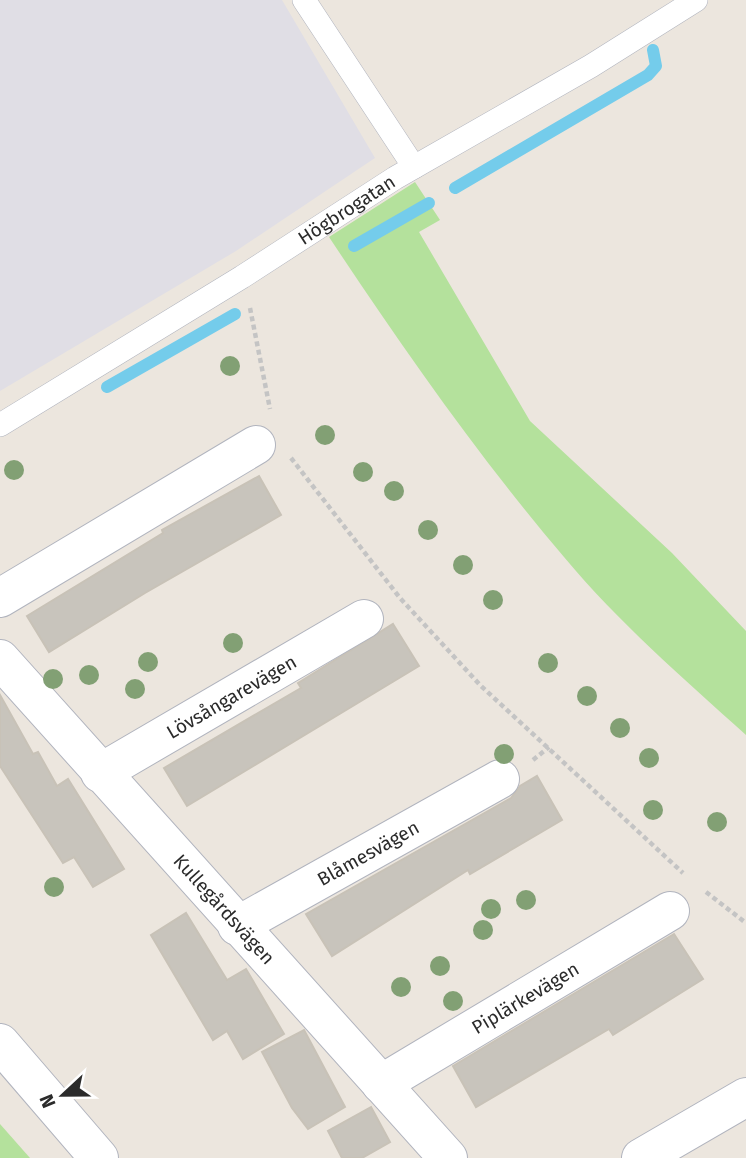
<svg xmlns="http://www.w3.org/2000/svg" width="746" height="1158" viewBox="0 0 746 1158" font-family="'Fira Sans',sans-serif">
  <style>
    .industrial { fill: #e0dee5 }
    .green { fill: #b4e19c }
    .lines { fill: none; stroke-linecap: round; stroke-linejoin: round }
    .stream { stroke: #74cceb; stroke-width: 12 }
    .building { fill: #c8c4bc; stroke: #c8c2b7; stroke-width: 2 }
    .service-casing { stroke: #b1b4be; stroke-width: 24 }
    .minor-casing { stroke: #b1b4be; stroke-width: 40 }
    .tertiary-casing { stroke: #b1b4be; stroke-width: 40 }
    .path { stroke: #c4c4c4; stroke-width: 4.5; stroke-dasharray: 5 3.5; stroke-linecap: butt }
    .service { stroke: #fff; stroke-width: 23 }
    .minor { stroke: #fff; stroke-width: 38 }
    .tertiary { stroke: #fff; stroke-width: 38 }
    .tree { fill: #82a074 }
    .labels { text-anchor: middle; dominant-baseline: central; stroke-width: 5; stroke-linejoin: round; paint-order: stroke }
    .street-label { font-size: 19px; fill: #2b2b2b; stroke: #fff }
  </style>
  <rect width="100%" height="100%" fill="#ece6de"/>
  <polygon class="industrial" points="0,0 282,0 375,158 236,251 0,391"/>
  <g class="green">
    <path d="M415,182l25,38 -21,12 111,189 142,132 74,78v104c-63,-57 -128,-113 -182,-178 -86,-101 -162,-210 -235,-320z"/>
    <polygon points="0,1124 30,1158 0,1158"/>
  </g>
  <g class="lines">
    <g class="stream">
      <polyline points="455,188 648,75 656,66 653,50"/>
      <polyline points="354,246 429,203"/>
      <polyline points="107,387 235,314"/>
    </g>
  </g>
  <g class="building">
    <polygon points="259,476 281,515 145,593 49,652 27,616 163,533 162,530"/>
    <polygon points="393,624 419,666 187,806 164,768 301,688 298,683"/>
    <polygon points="0,695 33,754 38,752 57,786 68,779 124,869 93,887 74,857 63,863 0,766"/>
    <polygon points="537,776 562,820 470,874 468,870 332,956 306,914 511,798 520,786"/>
    <polygon points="186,913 227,980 246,969 284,1034 243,1059 227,1031 213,1040 151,935"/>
    <polygon points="674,934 703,979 613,1035 609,1029 476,1107 453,1066"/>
    <polygon points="304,1030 345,1107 308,1129 292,1108 262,1052"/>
    <polygon points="371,1107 390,1142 362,1158 342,1158 328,1131"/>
  </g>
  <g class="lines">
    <defs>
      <g id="service">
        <polyline points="304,0 414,167"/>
        <path id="s1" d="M0,425l242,-148 153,-99 196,-112 105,-66"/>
      </g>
      <g id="minor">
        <polyline points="0,598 256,445"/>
        <path id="s2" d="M0,659l448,499"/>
        <path id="s3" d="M100,773l264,-154"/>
        <path id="s4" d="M237,926l263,-147"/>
        <path id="s5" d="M381,1084l289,-173"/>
        <polyline points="641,1158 746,1097"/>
      </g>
      <polyline id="tertiary" points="0,1043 99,1158"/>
    </defs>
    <use href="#service" class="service-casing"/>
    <use href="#minor" class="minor-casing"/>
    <use href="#tertiary" class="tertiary-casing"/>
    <g class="path">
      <polyline points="250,308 270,409"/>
      <polyline points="291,458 400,598 480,685 683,873"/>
      <polyline points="533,760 549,747"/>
      <polyline points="706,892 746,923"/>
    </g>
    <use href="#service" class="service"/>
    <use href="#minor" class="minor"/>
    <use href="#tertiary" class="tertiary"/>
  </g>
  <g class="tree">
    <circle cx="230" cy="366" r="10"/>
    <circle cx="325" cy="435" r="10"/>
    <circle cx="14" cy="470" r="10"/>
    <circle cx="363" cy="472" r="10"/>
    <circle cx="394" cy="491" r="10"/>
    <circle cx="428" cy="530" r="10"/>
    <circle cx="463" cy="565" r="10"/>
    <circle cx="493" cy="600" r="10"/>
    <circle cx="233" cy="643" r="10"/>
    <circle cx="148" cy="662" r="10"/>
    <circle cx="548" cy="663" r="10"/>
    <circle cx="89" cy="675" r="10"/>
    <circle cx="53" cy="679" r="10"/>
    <circle cx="135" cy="689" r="10"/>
    <circle cx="587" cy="696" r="10"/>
    <circle cx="620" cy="728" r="10"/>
    <circle cx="504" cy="754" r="10"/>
    <circle cx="649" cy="758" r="10"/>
    <circle cx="653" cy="810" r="10"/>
    <circle cx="717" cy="822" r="10"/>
    <circle cx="54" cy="887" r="10"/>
    <circle cx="526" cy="900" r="10"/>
    <circle cx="491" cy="909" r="10"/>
    <circle cx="483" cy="930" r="10"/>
    <circle cx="440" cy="966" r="10"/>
    <circle cx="401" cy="987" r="10"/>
    <circle cx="453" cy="1001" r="10"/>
  </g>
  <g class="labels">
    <g class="street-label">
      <text stroke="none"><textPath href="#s1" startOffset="408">Högbrogatan</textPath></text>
      <text stroke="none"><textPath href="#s3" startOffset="152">Lövsångarevägen</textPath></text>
      <text stroke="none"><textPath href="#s4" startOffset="150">Blåmesvägen</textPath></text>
      <text stroke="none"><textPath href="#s2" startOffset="336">Kullegårdsvägen</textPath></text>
      <text stroke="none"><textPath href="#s5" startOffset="168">Piplärkevägen</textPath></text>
    </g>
  </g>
  <g transform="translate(63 1095) rotate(248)" stroke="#ffffff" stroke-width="5" paint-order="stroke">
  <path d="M0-5L12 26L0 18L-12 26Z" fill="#2b2b2b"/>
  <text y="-10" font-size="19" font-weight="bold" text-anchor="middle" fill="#2b2b2b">N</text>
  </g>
</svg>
